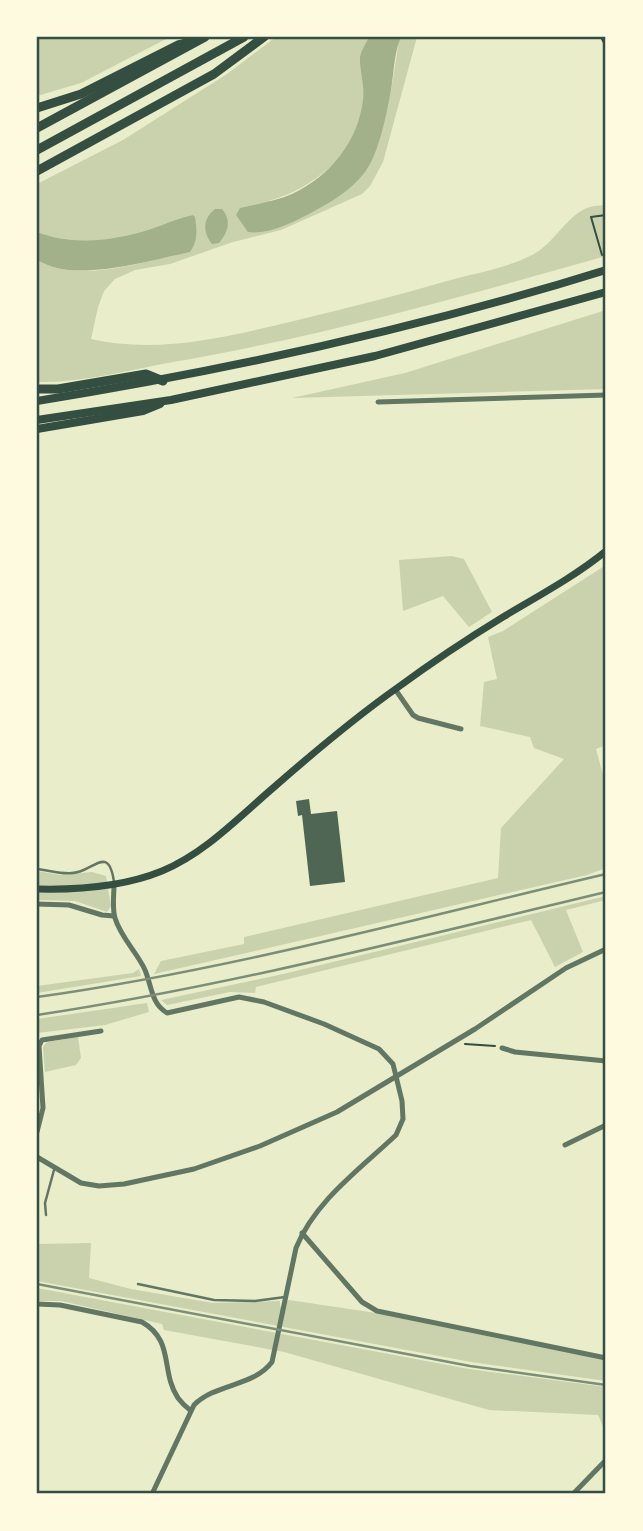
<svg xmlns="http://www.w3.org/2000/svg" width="643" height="1531" viewBox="0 0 643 1531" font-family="Jost,sans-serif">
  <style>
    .green { fill: #cad2ad }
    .water { fill: #a3b18a }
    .building { fill: #4f6655 }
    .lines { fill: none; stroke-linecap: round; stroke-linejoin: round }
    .path { stroke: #344e41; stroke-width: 2 }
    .service { stroke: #617663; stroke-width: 2.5 }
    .minor { stroke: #617663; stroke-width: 5 }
    .secondary { stroke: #344e41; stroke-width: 7 }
    .trunk { stroke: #344e41; stroke-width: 8 }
    .motorway { stroke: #344e41; stroke-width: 9 }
    .rail { stroke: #7c8e77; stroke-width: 2.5 }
    .neatline { fill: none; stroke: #344e41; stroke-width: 2.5 }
  </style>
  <rect width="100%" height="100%" fill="#e9edc9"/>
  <g class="green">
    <polygon points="37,37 170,37 81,83 37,96"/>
    <path d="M276,37h93c-3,6 -8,13 -9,20 -1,12 4,26 4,38 -1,54 -47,92 -95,106l1,29 114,-114 7,-25 8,-50 2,-4h16l-34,125 -13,24 -8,8 -81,36 -48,12 -63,22 -35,6 -20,9 -11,12 -6,16 -7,32c70,16 144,-4 211,-20 49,-12 97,-24 145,-38 28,-8 61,-13 87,-27 26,-14 38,-53 72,-48v50c-142,40 -287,81 -433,106 -44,8 -91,21 -136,20v-122c6,3 14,7 20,8 39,10 94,-8 132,-16l4,-37c-15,3 -28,9 -42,14 -41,13 -74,17 -114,3v-48l86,-44 104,-66z"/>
    <polygon points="606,310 606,389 292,398 405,373"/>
    <polygon points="452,556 464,559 492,612 469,627 443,596 403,611 399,560"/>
    <polygon points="606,565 606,745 596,749 606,786 606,868 587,875 154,974 161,961 244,944 244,937 498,878 501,828 564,759 534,748 530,737 480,726 484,682 497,679 488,637 503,631"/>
    <polygon points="37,871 60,875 92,872 106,876 111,906 107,912 75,901 37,900"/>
    <polygon points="606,896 606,900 566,910 583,952 555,967 531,920 256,987 255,993 230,992 167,1005 161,1000 283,974"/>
    <polygon points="139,969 141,976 37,993 37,986 133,973"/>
    <polygon points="147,1003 149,1012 105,1025 37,1033 37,1019"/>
    <polygon points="78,1037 81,1058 76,1065 45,1072 43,1047 47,1042"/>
    <polygon points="91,1243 89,1278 131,1289 213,1303 280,1301 280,1307 289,1300 376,1313 606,1360 606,1381 471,1362 37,1281 37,1244"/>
    <polygon points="37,1288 469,1369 606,1387 606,1433 598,1415 489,1410 284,1352 164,1330 162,1324 61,1301 37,1301"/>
  </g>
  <g class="water">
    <path d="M369,37h32c-7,16 -7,35 -10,53 -4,22 -12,64 -26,82 -14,19 -36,31 -56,42 -17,9 -42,21 -61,18l-12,-17 4,-7c17,-4 36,-7 52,-14 38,-18 66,-52 71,-94 2,-15 -4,-30 -3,-43 1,-7 6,-14 9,-20z"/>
    <path d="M215,209h7c10,12 6,23 -3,34l-7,1c-9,-11 -10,-25 3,-35z"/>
    <path d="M193,215l2,2c2,13 3,24 -5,35 -37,8 -97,25 -133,16 -6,-1 -14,-5 -20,-8v-28c37,14 76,9 114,-3 14,-5 27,-11 42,-14z"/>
  </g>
  <polygon class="building" points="309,799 311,814 337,811 345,882 310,886 302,815 298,816 296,801"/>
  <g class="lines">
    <g class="path">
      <polyline points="601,37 606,47"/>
      <polyline points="602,255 591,217 606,215"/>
      <polyline points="465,1044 495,1046"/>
    </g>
    <g class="service">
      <path d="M37,869c12,1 29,7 41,3 18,-5 31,-25 36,10"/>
      <polyline points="46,1215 45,1203 54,1170"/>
      <polyline points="138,1284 214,1300 255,1301 285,1297"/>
    </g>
    <g class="minor">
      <polyline points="378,402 606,395"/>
      <polyline points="395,689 413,715 418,718 461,729"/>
      <path d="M114,885c0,10 -2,23 1,33 6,20 22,34 30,52 7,17 6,33 22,43l72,-16 25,5 60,22 55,25 14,15 9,37 1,18 -7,16c-36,34 -81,66 -100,113l-24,114c-19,25 -56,21 -78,43l-42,89"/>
      <polyline points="37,904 69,905 102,915 114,916"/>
      <polyline points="502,1048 515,1052 606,1061"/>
      <polyline points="37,1132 43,1108 39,1046 42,1040 101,1031"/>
      <polyline points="565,1145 606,1125"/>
      <polyline points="37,1157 81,1183 99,1186 124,1184 194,1169 260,1146 337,1112 475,1029 566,968 606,949"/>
      <polyline points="302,1233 362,1302 377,1311 606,1358"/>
      <path d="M37,1304l23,1 82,17c33,19 18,49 36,76 3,4 8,9 12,12"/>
      <polyline points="573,1494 606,1460"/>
    </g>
    <path class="secondary" d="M37,889c42,1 86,-2 125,-18 43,-18 76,-53 111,-83 40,-35 80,-69 124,-100 34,-25 70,-49 106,-71 35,-21 71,-40 103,-66"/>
    <g class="trunk">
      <path d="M37,401c192,-31 383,-73 569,-131"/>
      <polyline points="37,420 171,400 375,356 606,292"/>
      <polyline points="37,429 143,411 160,404"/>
    </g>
    <g class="motorway">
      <polyline points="37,108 81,94 178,45 191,42"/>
      <polyline points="37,128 205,37"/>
      <polyline points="37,150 244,37"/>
      <polyline points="37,171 214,74 264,37"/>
      <polyline points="37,389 58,389 146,374 163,381"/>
    </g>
    <g class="rail">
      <path d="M37,997c192,-27 381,-79 569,-123"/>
      <path d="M37,1015c192,-29 380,-78 569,-123"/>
      <polyline points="37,1284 470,1366 606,1385"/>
    </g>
  </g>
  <rect width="643" height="1531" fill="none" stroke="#fefae0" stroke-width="77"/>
  <rect x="38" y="38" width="566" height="1454" class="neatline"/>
</svg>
